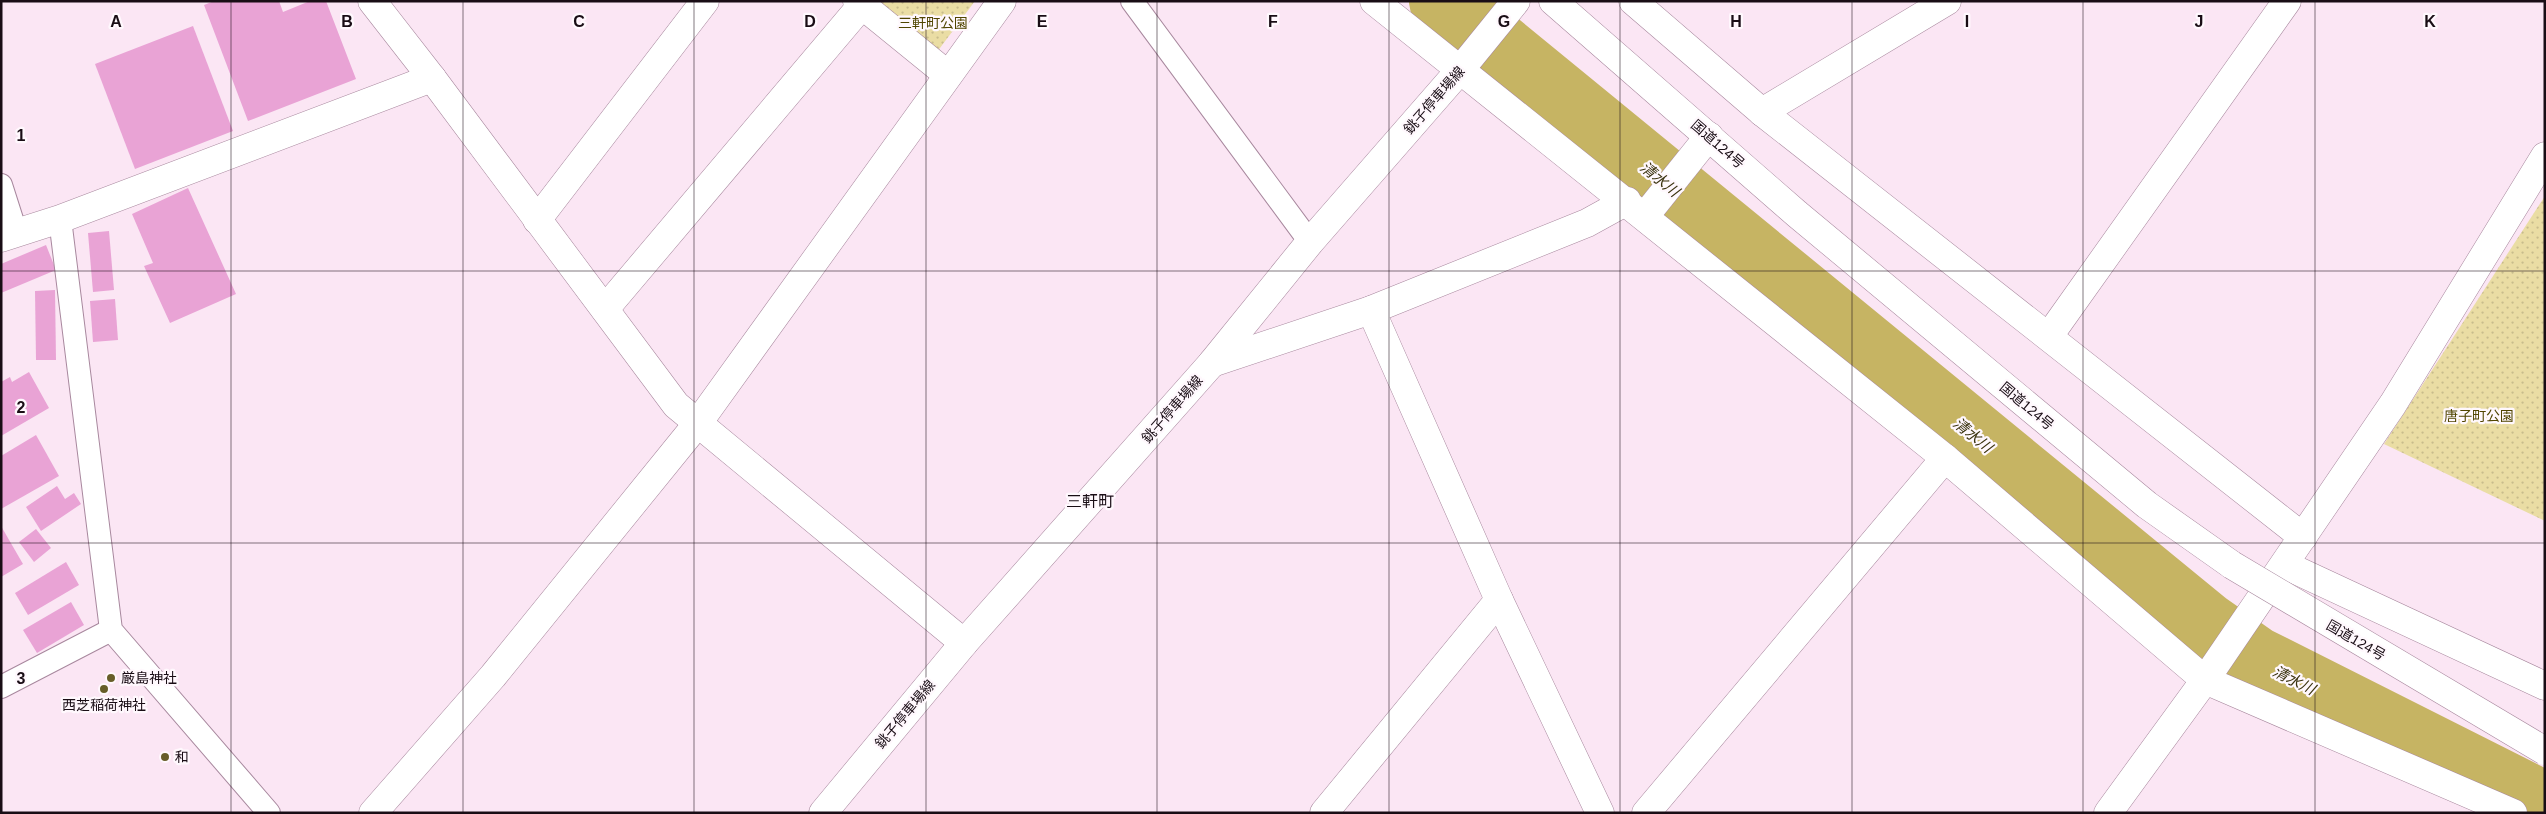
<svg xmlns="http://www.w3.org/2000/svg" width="2546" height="814" viewBox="0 0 2546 814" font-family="Helvetica,'Noto Sans JP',sans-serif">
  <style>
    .grass { fill: url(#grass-dots) }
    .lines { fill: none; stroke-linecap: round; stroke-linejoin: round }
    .river { stroke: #c6b463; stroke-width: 68 }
    .building { fill: #e9a3d5 }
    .lane-casing { stroke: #a8889e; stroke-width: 24 }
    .street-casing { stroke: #a8889e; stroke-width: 29 }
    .secondary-casing { stroke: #a8889e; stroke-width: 29 }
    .primary-casing { stroke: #a8889e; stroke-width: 29 }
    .highway-casing { stroke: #a8889e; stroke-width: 29 }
    .lane { stroke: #fff; stroke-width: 22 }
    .street { stroke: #fff; stroke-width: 28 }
    .secondary { stroke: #fff; stroke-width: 28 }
    .primary { stroke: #fff; stroke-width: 28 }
    .highway { stroke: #fff; stroke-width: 28 }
    .highway-bridge-casing { stroke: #a8889e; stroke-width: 29; stroke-linecap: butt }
    .highway-bridge { stroke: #fff; stroke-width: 28 }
    .grid { fill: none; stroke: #190d15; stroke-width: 1; stroke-opacity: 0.55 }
    .poi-dot { fill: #675d29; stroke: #fff8fd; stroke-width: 2 }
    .labels { text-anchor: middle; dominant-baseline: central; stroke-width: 4.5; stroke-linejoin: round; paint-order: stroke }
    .park-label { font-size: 14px; fill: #514500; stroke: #fff8fd }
    .street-label { font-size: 14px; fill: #190d15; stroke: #fff8fd }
    .poi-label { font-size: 14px; fill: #190d15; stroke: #fff8fd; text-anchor: start }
    .water-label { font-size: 15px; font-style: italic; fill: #3b330f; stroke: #fff8fd }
    .quarter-label { font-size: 16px; fill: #190d15; stroke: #fff8fd }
    .grid-label { font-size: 16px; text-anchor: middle; font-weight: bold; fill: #190d15; stroke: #fff8fd; stroke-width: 4.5; stroke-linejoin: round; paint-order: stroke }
  </style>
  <defs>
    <pattern id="grass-dots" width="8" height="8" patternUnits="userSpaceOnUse" patternTransform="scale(1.25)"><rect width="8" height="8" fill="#eadda4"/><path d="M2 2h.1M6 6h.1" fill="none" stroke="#c8bc8c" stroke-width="1.8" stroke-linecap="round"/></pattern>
  </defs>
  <rect width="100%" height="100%" fill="#fbe6f4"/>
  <g class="grass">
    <polygon points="872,1 975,1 937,52"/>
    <polygon points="2545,196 2545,521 2384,444"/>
  </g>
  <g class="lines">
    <polyline class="river" points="1443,1 2205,625 2255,660 2545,806"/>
  </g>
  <g class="building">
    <polygon points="214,1 279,1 283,12 310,1 326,1 356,79 248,121 204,5"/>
    <polygon points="193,26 233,131 135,169 95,64"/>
    <polygon points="188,188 236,294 170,323 144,266 153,263 132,214"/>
    <polygon points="109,231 114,290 93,292 88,233"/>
    <polygon points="46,245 56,270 1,293 1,264"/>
    <polygon points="55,290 56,360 36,360 35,291"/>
    <polygon points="115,299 118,340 93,342 90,301"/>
    <polygon points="29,372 49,408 1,436 1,382 10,377 12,382"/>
    <polygon points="36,435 59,476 1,509 1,456"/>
    <polygon points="57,486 65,499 74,493 81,504 41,531 26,507"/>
    <polygon points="1,526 23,564 1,577"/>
    <polygon points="36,529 51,548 34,562 19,542"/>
    <polygon points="66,562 79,585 28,615 15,593"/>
    <polygon points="71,602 84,625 37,653 23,630"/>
  </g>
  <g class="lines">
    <defs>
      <g id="lane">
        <polyline points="1132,1 1310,242"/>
        <polyline points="1,185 16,232"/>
        <polyline points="60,219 111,630 269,813"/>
        <polyline points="1,687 111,630"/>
      </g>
      <g id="street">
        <polyline points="857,1 948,75"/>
        <polyline points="1374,1 1945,458 2205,680 2513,813"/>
        <polyline points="1633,1 1762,112 2303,537"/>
        <polyline points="1762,112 1947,1"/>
        <polyline points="1645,216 1709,136"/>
        <polyline points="537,220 705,1"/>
        <polyline points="1,238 60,219 432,78"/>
        <polyline points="605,309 862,5"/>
        <polyline points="1371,310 1499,600 1600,813"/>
        <polyline points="2049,336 2287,1"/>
        <polyline points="1212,363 1371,310 1587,223 1627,201"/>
        <polyline points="2285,565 2545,686"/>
        <polyline points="373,813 493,676 698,423 1002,1"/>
        <polyline points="1324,813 1499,600"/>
        <polyline points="1646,813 1945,458"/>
      </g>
      <g id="secondary">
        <polyline points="372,1 432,78 676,405 964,643"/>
        <polyline points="2108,813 2205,680 2393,404 2545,156"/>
      </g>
      <polyline id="primary" points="823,813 964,643 1212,363 1310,242 1460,70 1516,1"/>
      <polyline id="highway" points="1553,1 1797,214 2147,505 2232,565"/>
    </defs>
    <use href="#lane" class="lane-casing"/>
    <use href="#street" class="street-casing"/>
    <use href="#secondary" class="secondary-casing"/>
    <use href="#primary" class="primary-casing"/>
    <use href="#highway" class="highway-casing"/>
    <use href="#lane" class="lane"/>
    <use href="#street" class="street"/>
    <use href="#secondary" class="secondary"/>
    <use href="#primary" class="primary"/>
    <use href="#highway" class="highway"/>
    <defs>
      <polyline id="highway-bridge" points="2232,565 2545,751"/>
    </defs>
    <use href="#highway-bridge" class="highway-bridge-casing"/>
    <use href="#highway-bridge" class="highway-bridge"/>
  </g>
  <path class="grid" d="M231,1v812M463,1v812M694,1v812M926,1v812M1157,1v812M1389,1v812M1620,1v812M1852,1v812M2083,1v812M2315,1v812M1,271h2544M1,543h2544"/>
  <g class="poi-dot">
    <circle cx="111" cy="678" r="5"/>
    <circle cx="104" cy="689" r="5"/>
    <circle cx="165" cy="757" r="5"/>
  </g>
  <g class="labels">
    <g class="park-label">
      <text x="933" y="23">三軒町公園</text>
      <text x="2479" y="416">唐子町公園</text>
    </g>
    <g class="street-label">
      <text transform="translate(1434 100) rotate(-49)">銚子停車場線</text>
      <text transform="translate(1718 144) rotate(41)">国道124号</text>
      <text transform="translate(2027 406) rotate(40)">国道124号</text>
      <text transform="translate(1172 409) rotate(-49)">銚子停車場線</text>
      <text transform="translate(2356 640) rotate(30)">国道124号</text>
      <text transform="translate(905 714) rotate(-50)">銚子停車場線</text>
    </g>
    <g class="poi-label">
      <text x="121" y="678">厳島神社</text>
      <text x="104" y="705" text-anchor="middle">西芝稲荷神社</text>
      <text x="175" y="757">和</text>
    </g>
    <g class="water-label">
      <text transform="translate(1660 179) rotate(39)">清水川</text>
      <text transform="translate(1973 435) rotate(39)">清水川</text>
      <text transform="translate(2294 680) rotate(27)">清水川</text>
    </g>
    <g class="quarter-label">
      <text x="1090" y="501">三軒町</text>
    </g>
  </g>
  <g class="grid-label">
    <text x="116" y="27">A</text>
    <text x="347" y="27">B</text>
    <text x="579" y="27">C</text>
    <text x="810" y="27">D</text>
    <text x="1042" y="27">E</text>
    <text x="1273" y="27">F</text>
    <text x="1504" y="27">G</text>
    <text x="1736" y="27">H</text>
    <text x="1967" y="27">I</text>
    <text x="2199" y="27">J</text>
    <text x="2430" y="27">K</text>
    <text x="21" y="141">1</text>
    <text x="21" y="413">2</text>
    <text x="21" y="684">3</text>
  </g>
  <rect width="2546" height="814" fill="none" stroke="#190d15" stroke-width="5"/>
</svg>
